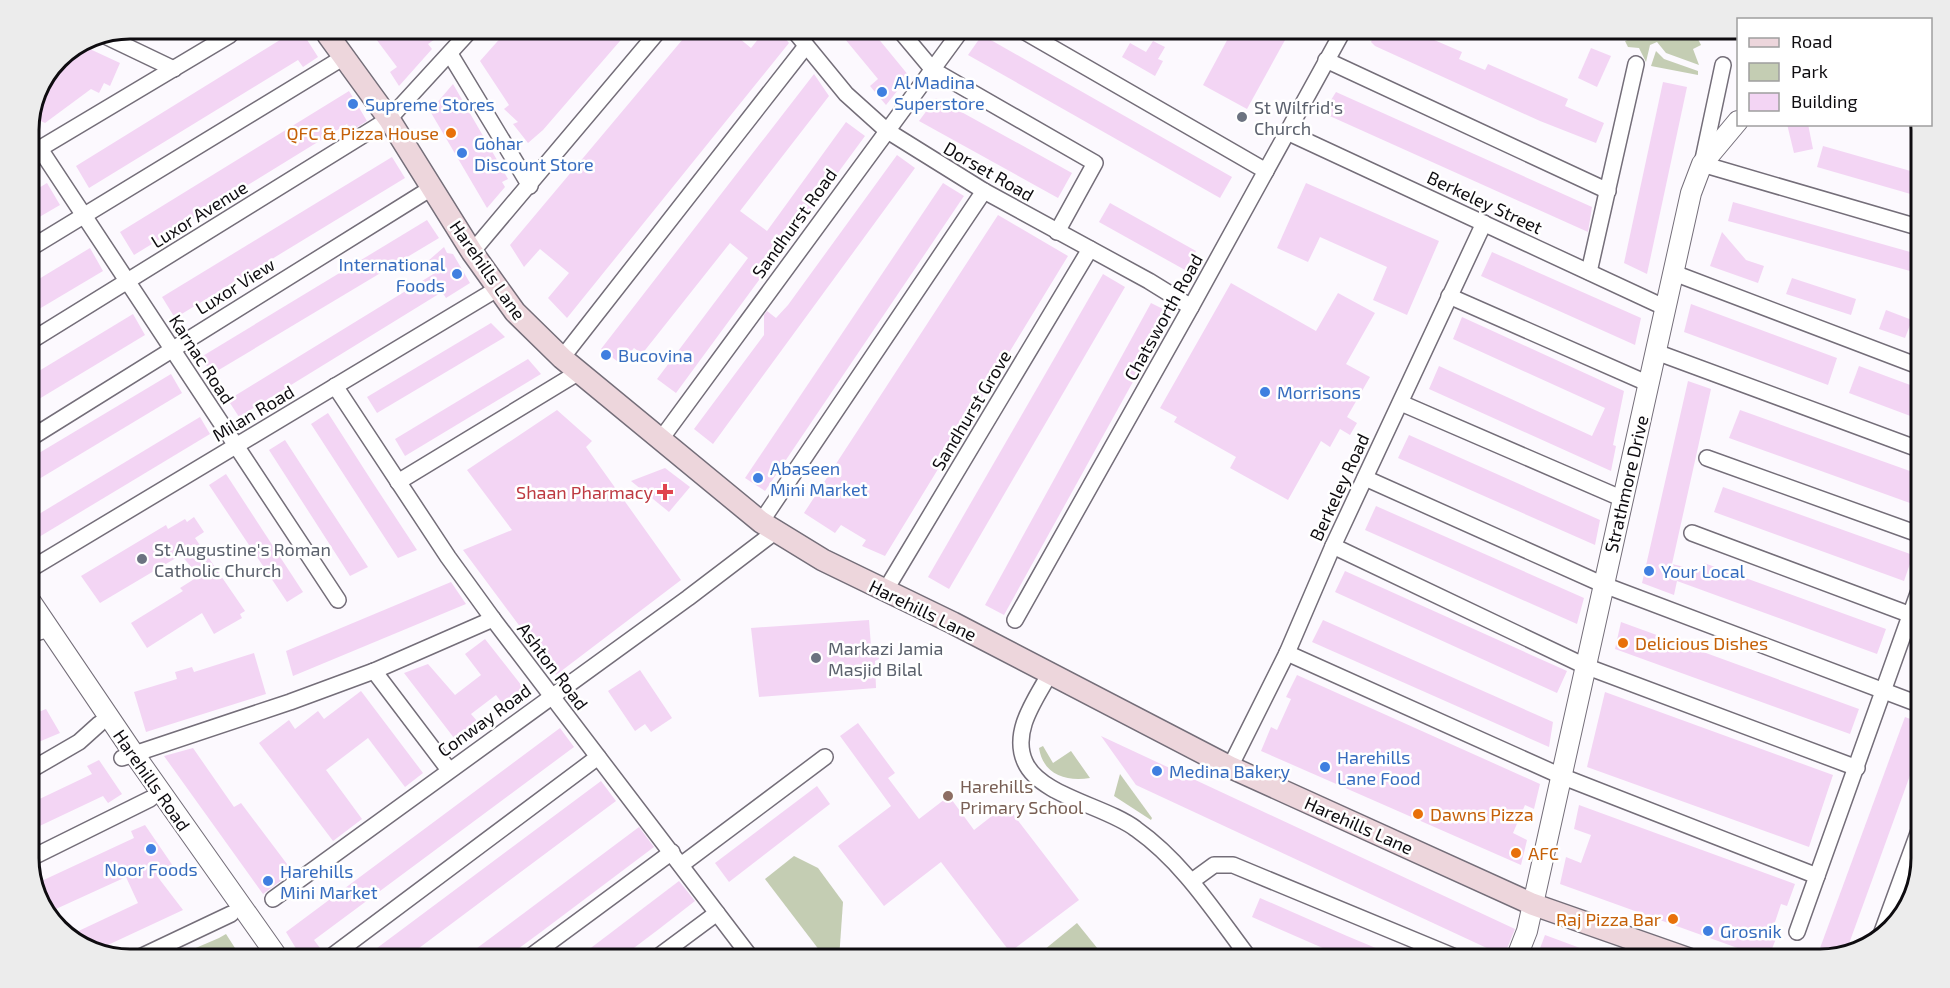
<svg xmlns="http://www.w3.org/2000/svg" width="1950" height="988" viewBox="0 0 1950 988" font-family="'Exo 2',sans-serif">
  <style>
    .green { fill: #c4cdb3 }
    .building { fill: #f3d5f4 }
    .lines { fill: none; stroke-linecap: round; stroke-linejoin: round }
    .minor-casing { stroke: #746e79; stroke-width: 18 }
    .tertiary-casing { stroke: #746e79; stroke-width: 22 }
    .secondary-casing { stroke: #746e79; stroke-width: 24 }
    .minor { stroke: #fff; stroke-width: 15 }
    .tertiary { stroke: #fff; stroke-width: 20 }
    .secondary { stroke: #edd6dc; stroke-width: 21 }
    .shop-dot { fill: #3f7fe0; stroke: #fff; stroke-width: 2 }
    .worship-dot { fill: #6b7280; stroke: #fff; stroke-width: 2 }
    .food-dot { fill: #e8710a; stroke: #fff; stroke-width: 2 }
    .health-dot { fill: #e0444e; stroke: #fff; stroke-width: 2 }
    .education-dot { fill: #8d6e63; stroke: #fff; stroke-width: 2 }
    .labels { text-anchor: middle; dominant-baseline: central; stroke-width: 5; stroke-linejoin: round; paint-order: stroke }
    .shop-label { font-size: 18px; fill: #366cbe; stroke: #fff; text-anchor: start }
    .worship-label { font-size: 18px; fill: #5b616d; stroke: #fff; text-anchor: start }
    .food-label { font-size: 18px; fill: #c56008; stroke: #fff; text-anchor: start }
    .street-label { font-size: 18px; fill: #0e0c10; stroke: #fff }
    .health-label { font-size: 18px; fill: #be3a42; stroke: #fff; text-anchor: end }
    .education-label { font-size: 18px; fill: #785e54; stroke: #fff; text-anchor: start }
    .rim { fill: none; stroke: #0e0c10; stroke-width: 3 }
  </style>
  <rect width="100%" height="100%" fill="#fcf9fe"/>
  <g class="green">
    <polygon points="1653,29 1693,29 1701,45 1693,49 1699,65 1666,53 1657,42 1650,45 1646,62 1639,48 1628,47 1625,41"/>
    <polygon points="1656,51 1664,59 1698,71 1698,75 1651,66"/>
    <path d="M1043,746l10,17 18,-12 19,27c-23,4 -47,-3 -51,-30z"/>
    <polygon points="1120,774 1152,818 1151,820 1114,796"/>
    <polygon points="794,856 818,868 843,902 839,959 826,959 765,879"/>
    <polygon points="1077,923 1106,959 1033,959"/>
    <polygon points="226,934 242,959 170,959 219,938"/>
  </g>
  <g class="building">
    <polygon points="1376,30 1411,30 1462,52 1459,59 1471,64 1485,70 1488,64 1568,99 1565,106 1604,123 1596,143 1540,121 1375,46 1371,42"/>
    <polygon points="1232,31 1290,31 1247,109 1203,85"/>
    <polygon points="688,33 733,33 751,48 763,33 781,33 789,43 567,318 548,298 569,273 540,249 524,267 510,245"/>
    <polygon points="840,33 877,33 877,37 909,76 886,105 870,86 878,79"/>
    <polygon points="504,34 626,34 543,130 528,143 513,124 518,122 504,109 509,105 480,61"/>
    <polygon points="288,35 304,35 318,57 303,67 298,60 89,188 76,166"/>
    <polygon points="373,35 441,35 428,44 432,49 399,86 390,72 397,67"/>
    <polygon points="982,35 1232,177 1220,198 968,55"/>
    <polygon points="1153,41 1165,47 1158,59 1163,61 1155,76 1122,57 1130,43 1146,52"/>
    <polygon points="79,44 120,63 110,86 104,83 99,93 91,89 45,123 32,117 58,58"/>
    <polygon points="1591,48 1611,56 1597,87 1578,78"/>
    <polygon points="814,74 829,96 740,211 767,231 846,122 865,136 676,393 657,379 748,258 730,243 642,354 634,348 621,364 601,349"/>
    <polygon points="1663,82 1687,87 1647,274 1624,263"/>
    <polygon points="453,84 508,179 502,182 505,187 487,208 430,111"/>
    <polygon points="349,91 367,121 351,131 347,124 134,255 120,232"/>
    <polygon points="1336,92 1592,207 1588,232 1323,113"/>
    <polygon points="936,98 1072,173 1058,198 919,121"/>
    <polygon points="1787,124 1808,124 1813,149 1794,153"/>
    <polygon points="1823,146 1921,174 1921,197 1817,167"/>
    <polygon points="897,155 915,168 713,444 694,429 764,335 764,315 767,311 776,318 788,305"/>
    <polygon points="392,157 405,178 175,318 162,297"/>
    <polygon points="47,183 60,205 29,223 29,194"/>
    <polygon points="943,183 964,196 765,491 745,478"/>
    <polygon points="1306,183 1439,241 1407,315 1373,300 1387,267 1320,237 1308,262 1277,248"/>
    <polygon points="1733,202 1921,255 1921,274 1728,221"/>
    <polygon points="1110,203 1196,251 1185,270 1099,222"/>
    <polygon points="998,215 1068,256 885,556 862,546 866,540 841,525 835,533 804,513"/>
    <polygon points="427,220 439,238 212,374 201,357"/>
    <polygon points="1722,232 1746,260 1764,266 1758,283 1710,266"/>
    <polygon points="444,247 447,253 453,254 470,283 446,298 442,292 239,417 228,400 435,273 428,261"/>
    <polygon points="90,248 103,271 29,315 29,285"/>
    <polygon points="1492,252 1641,318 1635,345 1481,276"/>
    <polygon points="1103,274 1125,287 949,589 928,577"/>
    <polygon points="1792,278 1856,299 1851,315 1786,294"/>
    <polygon points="1231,283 1316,331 1338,293 1375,313 1346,364 1370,377 1347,417 1357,423 1350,435 1340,429 1330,447 1321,441 1288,500 1230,468 1236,457 1174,422 1177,417 1160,408"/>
    <polygon points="1151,303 1171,313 1004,615 985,605"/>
    <polygon points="1691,304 1837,358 1828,385 1684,332"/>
    <polygon points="1886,310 1912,320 1905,338 1879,329"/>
    <polygon points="133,314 145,335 29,405 29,377"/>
    <polygon points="1462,317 1624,391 1613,445 1616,446 1611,471 1429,389 1439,366 1592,436 1605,408 1453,339"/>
    <polygon points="491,323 505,337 377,413 367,397"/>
    <polygon points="528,359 541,374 405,456 395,439"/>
    <polygon points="1859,366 1921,389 1921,420 1849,393"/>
    <polygon points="171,374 182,393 29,485 29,459"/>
    <polygon points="1688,381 1711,389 1672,564 1701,571 1704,563 1886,629 1877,654 1677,581 1674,595 1642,583"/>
    <polygon points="557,410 592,441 586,447 681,580 556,675 463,550 512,530 467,470"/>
    <polygon points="1740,410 1921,475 1921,507 1729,438"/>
    <polygon points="328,413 373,483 417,550 398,558 311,424"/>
    <polygon points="200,417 210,434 29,543 29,520"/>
    <polygon points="1409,435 1600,520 1595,545 1398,458"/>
    <polygon points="285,440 322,497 368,567 350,576 343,565 269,450"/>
    <polygon points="665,468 690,487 669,512 631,481"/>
    <polygon points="226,474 303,592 287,602 209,485"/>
    <polygon points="1723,487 1913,555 1904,581 1714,512"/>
    <polygon points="1376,506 1584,598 1577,624 1365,530"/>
    <polygon points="194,517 204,532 195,538 245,611 240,614 242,618 214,634 202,613 147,648 131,623 183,591 180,588 199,576 181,555 100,603 81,576 166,525 168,529 185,519 187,522"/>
    <polygon points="1345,571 1567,671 1557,693 1335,592"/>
    <polygon points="451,582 466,604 293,676 286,651"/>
    <polygon points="869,620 871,646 878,651 879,659 875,661 876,688 759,697 751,628"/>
    <polygon points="1323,620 1553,722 1549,747 1312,642"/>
    <polygon points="1621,622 1859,709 1850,734 1615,649"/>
    <polygon points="485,639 529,695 508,711 496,695 471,714 484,729 461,747 404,673 428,664 455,695 481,675 465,654"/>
    <polygon points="254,653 266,694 146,732 134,692 177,679 175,672 192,667 194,672"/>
    <polygon points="640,670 672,718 651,732 645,724 635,731 608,691"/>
    <polygon points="1297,675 1540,784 1534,809 1525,805 1513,833 1527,840 1521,865 1261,751 1271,727 1277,730 1291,699 1286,697"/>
    <polygon points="361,691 423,773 405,787 368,738 326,770 362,819 333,841 259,743 289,720 295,729 318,711 324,719"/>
    <polygon points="1605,692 1833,775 1809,847 1587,767"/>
    <polygon points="46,709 60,733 29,746 29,716"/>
    <polygon points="1905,717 1921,723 1921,745 1846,952 1816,959"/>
    <polygon points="858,723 895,773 888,778 919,819 949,796 974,830 1006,805 1079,900 1010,952 941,862 884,906 838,846 891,806 840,736"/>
    <polygon points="560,728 574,747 314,940 320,948 303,960 286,932"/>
    <polygon points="1101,736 1515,929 1504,956 1136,785"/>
    <polygon points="193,748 234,807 241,803 293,872 263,894 164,756"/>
    <polygon points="99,760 122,794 108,803 103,796 29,831 29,804 92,774 87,766"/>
    <polygon points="601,781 616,801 565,839 403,960 361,960"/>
    <polygon points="817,786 830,804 729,882 715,863"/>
    <polygon points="1579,805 1795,884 1787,906 1781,904 1771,934 1777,936 1768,959 1560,884 1566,857 1581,863 1591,835 1574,829"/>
    <polygon points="145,825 173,866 157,876 183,910 95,951 85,949 70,935 138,903 126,877 45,914 35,884 134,838 131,831"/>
    <polygon points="639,827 654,847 541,932 503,960 461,960"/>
    <polygon points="679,881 695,901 659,929 618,960 575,960"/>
    <polygon points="1260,898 1347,936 1402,959 1350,959 1325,949 1252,917"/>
    <polygon points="1545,935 1607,958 1607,959 1536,959"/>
  </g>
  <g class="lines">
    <defs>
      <g id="minor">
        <polyline points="1025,32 1266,171"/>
        <polyline points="796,33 846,94 886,130 984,191 1149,281 1191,307"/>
        <polyline points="902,33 933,70 1095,163 1057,232"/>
        <polyline points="105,36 174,69"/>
        <polyline points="450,54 530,186"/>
        <polyline points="1326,60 1608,191"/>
        <polyline points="1723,65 1702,164 1921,228"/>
        <polyline points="1287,132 1666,308"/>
        <polyline points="29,144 40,149 338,600"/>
        <polyline points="29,155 230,35"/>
        <polyline points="29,249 344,57"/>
        <polyline points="472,252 656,34"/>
        <polyline points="1589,272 1636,64"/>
        <polyline points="1674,273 1921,367"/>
        <polyline points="1449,296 1649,384"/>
        <polyline points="29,342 389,119 467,34"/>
        <polyline points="1656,352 1921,450"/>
        <polyline points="562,358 806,46"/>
        <polyline points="335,386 448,557 493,619 752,959"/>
        <polyline points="1401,403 1623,499"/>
        <polyline points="29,439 433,187"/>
        <polyline points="661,439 960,32"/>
        <polyline points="1707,458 1921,535"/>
        <polyline points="1365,478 1604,585 1921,705"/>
        <polyline points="398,482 579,372"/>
        <polyline points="761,522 984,191"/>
        <polyline points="1692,533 1911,615"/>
        <polyline points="1333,546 1585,666 1857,768"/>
        <polyline points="29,570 497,289"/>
        <polyline points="885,591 1090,249"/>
        <polyline points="1015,620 1191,307 1343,31"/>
        <polyline points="29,635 49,629"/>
        <polyline points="1287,653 1561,776 1817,876"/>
        <polyline points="374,671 449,770"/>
        <path d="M1050,673c-14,26 -39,58 -25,89 15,34 81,44 111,67 48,34 79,84 114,130"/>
        <polyline points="122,758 290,702 374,671 493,619"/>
        <polyline points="1230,767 1287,653 1333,546 1484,223"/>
        <polyline points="29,771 79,742 99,724"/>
        <polyline points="29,859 150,799"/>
        <polyline points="681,865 825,757"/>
        <polyline points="1192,881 1214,865 1233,865 1460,959"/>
        <polyline points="273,899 688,598 776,531"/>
        <polyline points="1797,932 1921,585"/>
        <polyline points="1879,940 1921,825"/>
        <polyline points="136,959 231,914"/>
        <polyline points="328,959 598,757"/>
        <polyline points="527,959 672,852"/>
        <polyline points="655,959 717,913"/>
      </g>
      <g id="tertiary">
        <polyline points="29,599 134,754 279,959"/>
        <polyline points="1516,959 1527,931 1691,193 1702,164 1738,121"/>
      </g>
      <polyline id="secondary" points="328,35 389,119 472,252 515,312 562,358 761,522 823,560 953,623 1230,767 1532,904 1689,959"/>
    </defs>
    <use href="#minor" class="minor-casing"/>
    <use href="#tertiary" class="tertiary-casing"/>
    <use href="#secondary" class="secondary-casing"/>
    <use href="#minor" class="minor"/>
    <use href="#tertiary" class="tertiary"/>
    <use href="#secondary" class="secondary"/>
  </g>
  <g class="shop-dot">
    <circle cx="882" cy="92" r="6"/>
    <circle cx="353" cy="104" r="6"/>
    <circle cx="462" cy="153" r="6"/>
    <circle cx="457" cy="274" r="6"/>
    <circle cx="606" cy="355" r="6"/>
    <circle cx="1265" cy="392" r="6"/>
    <circle cx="758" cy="478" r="6"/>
    <circle cx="1649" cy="571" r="6"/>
    <circle cx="1325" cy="767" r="6"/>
    <circle cx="1157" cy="771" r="6"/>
    <circle cx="151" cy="849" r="6"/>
    <circle cx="268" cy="881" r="6"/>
    <circle cx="1708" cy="931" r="6"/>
  </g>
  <g class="worship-dot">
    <circle cx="1242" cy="117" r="6"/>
    <circle cx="142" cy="559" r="6"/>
    <circle cx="816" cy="658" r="6"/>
  </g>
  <g class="food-dot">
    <circle cx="451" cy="133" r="6"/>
    <circle cx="1623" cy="643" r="6"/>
    <circle cx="1418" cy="814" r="6"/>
    <circle cx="1516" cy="853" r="6"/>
    <circle cx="1673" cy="919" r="6"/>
  </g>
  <path class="health-dot" d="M662 483h6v6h6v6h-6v6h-6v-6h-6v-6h6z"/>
  <circle class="education-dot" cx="948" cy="796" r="6"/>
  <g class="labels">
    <g class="shop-label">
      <text x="894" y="82">Al Madina<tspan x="894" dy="21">Superstore</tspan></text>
      <text x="365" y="104">Supreme Stores</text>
      <text x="474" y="143">Gohar<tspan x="474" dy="21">Discount Store</tspan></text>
      <text x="445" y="264" text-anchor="end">International<tspan x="445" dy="21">Foods</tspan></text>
      <text x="618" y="355">Bucovina</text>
      <text x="1277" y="392">Morrisons</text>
      <text x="770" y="468">Abaseen<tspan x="770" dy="21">Mini Market</tspan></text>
      <text x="1661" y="571">Your Local</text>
      <text x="1337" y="757">Harehills<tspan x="1337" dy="21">Lane Food</tspan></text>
      <text x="1169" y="771">Medina Bakery</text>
      <text x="151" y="869" text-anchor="middle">Noor Foods</text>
      <text x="280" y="871">Harehills<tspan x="280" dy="21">Mini Market</tspan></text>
      <text x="1720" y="931">Grosnik</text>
    </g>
    <g class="worship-label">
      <text x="1254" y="107">St Wilfrid's<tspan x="1254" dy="21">Church</tspan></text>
      <text x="154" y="549">St Augustine's Roman<tspan x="154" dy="21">Catholic Church</tspan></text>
      <text x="828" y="648">Markazi Jamia<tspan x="828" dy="21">Masjid Bilal</tspan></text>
    </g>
    <g class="food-label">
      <text x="439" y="133" text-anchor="end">QFC &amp; Pizza House</text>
      <text x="1635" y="643">Delicious Dishes</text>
      <text x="1430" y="814">Dawns Pizza</text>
      <text x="1528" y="853">AFC</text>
      <text x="1661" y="919" text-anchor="end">Raj Pizza Bar</text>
    </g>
    <g class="street-label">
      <text transform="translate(989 171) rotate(30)">Dorset Road</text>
      <text transform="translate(1485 202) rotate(25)">Berkeley Street</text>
      <text transform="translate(199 214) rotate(-32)">Luxor Avenue</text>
      <text transform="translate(794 223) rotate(-54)">Sandhurst Road</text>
      <text transform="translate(488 270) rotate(55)">Harehills Lane</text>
      <text transform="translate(235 286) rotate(-32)">Luxor View</text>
      <text transform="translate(1163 317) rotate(-61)">Chatsworth Road</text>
      <text transform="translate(202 359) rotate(57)">Karnac Road</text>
      <text transform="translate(971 410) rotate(-59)">Sandhurst Grove</text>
      <text transform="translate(253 413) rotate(-31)">Milan Road</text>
      <text transform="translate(1626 484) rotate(-77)">Strathmore Drive</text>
      <text transform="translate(1339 487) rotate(-65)">Berkeley Road</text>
      <text transform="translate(923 610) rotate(26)">Harehills Lane</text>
      <text transform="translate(553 666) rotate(53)">Ashton Road</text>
      <text transform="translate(484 720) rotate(-36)">Conway Road</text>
      <text transform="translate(152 780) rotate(55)">Harehills Road</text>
      <text transform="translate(1359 825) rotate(24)">Harehills Lane</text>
    </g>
    <g class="health-label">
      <text x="653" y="492">Shaan Pharmacy</text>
    </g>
    <g class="education-label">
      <text x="960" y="786">Harehills<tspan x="960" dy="21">Primary School</tspan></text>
    </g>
  </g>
  <path d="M0 0H1950V988H0ZM130 39H1820A91 91 0 0 1 1911 130V858A91 91 0 0 1 1820 949H130A91 91 0 0 1 39 858V130A91 91 0 0 1 130 39Z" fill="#ececec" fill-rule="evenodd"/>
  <path class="rim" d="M130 39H1820A91 91 0 0 1 1911 130V858A91 91 0 0 1 1820 949H130A91 91 0 0 1 39 858V130A91 91 0 0 1 130 39Z"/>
  <rect x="1737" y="18" width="195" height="108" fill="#ffffff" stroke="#9f9e9f" stroke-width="1.5"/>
  <rect x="1749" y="38" width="30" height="9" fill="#edd6dc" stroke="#9f9e9f" stroke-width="1.5"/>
  <text x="1791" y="48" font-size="18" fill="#0e0c10">Road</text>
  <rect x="1749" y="63" width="30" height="18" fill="#c4cdb3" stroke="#9f9e9f" stroke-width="1.5"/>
  <text x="1791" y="78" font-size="18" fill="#0e0c10">Park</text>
  <rect x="1749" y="93" width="30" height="18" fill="#f3d5f4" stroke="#9f9e9f" stroke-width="1.5"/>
  <text x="1791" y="108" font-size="18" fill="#0e0c10">Building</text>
</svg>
